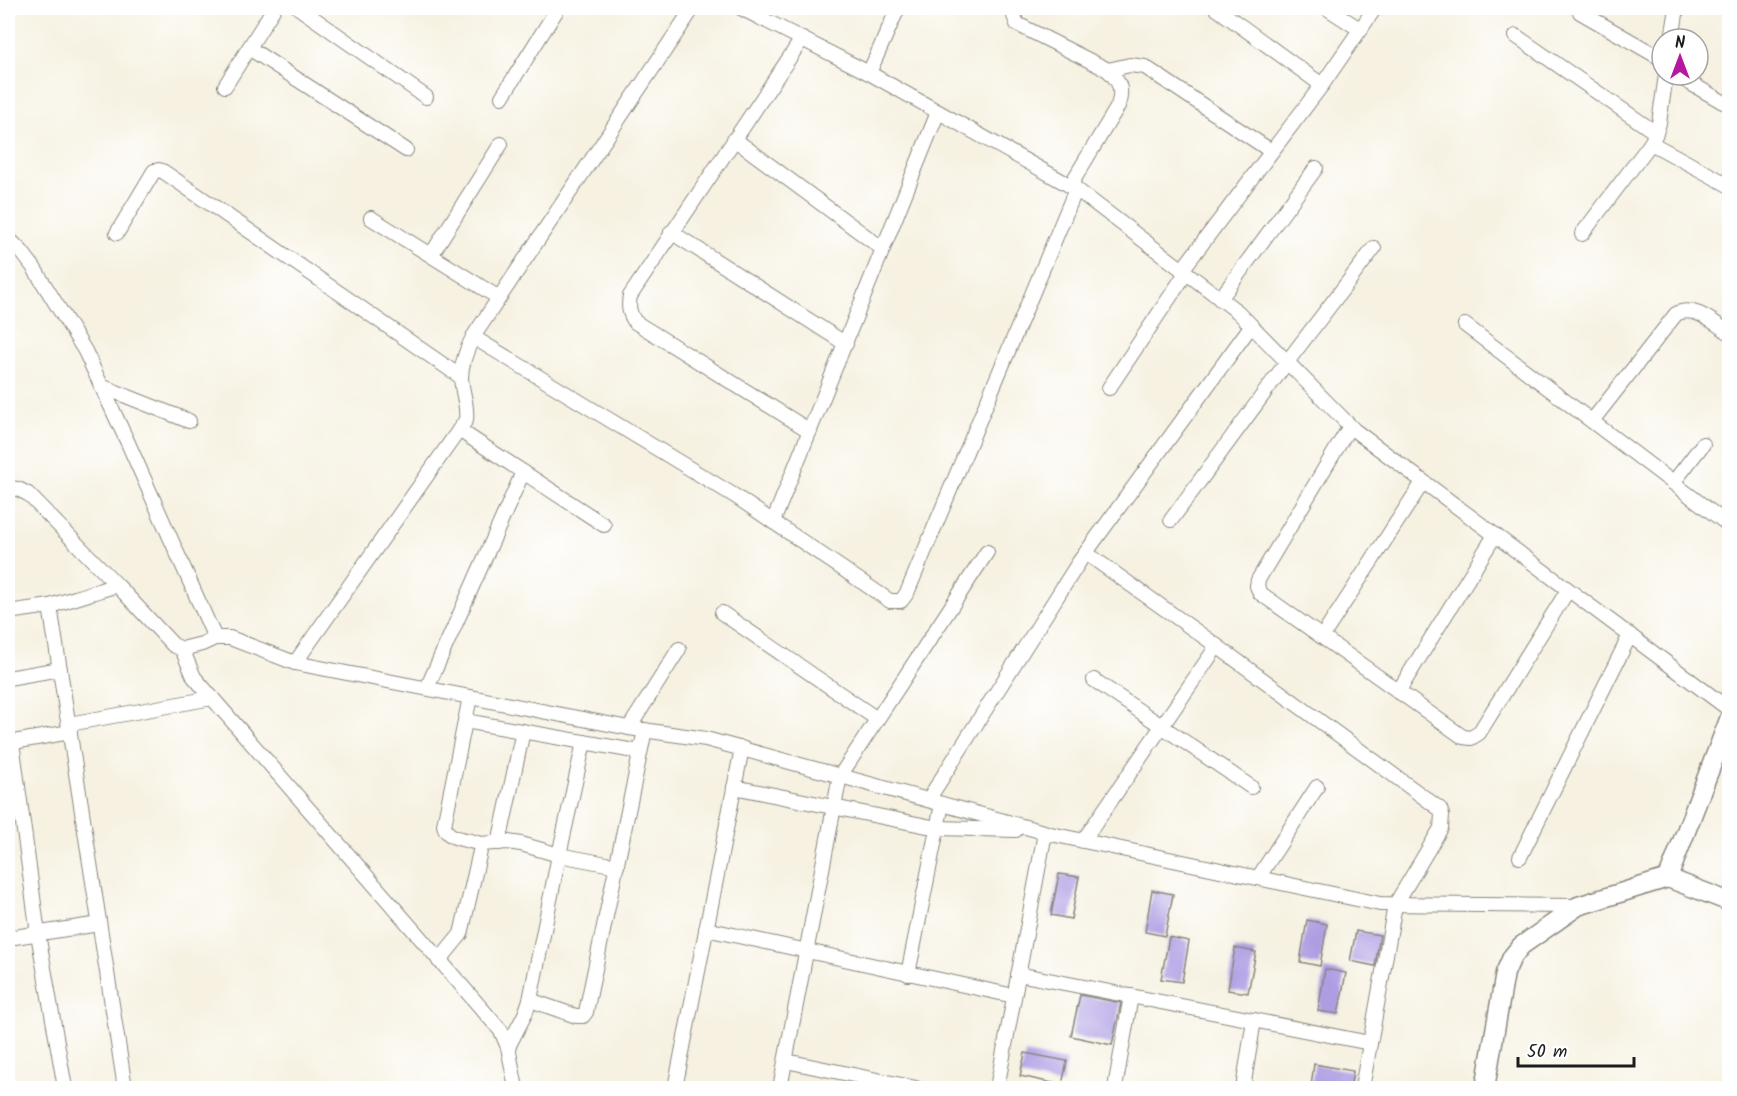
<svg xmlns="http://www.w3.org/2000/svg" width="1737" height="1096" viewBox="0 0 1737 1096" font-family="Kalam,sans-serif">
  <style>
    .building { fill: #ae9de3 }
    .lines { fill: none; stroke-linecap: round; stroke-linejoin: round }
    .street-casing { stroke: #89867e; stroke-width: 16 }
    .secondary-casing { stroke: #89867e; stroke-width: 21 }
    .street { stroke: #fff; stroke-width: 14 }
    .secondary { stroke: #fff; stroke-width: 18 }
  </style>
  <rect width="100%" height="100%" fill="#fff"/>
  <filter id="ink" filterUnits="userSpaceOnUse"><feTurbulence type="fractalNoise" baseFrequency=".0167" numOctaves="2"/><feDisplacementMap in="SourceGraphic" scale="12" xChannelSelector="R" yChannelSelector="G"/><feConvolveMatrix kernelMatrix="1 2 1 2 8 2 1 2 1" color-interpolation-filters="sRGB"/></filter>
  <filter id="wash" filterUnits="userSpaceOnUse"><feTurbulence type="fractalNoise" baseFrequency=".008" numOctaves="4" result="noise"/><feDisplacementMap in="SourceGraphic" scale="24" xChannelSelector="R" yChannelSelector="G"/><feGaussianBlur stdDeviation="1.35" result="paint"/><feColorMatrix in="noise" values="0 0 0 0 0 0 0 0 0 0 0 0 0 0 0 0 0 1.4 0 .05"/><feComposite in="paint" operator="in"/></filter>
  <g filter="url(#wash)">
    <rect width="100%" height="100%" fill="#f6f1e1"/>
    <g id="blocks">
      <g class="building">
        <polygon points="1059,874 1079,877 1071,919 1051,915"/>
        <polygon points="1152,890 1173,894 1165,936 1145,932"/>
        <polygon points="1307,920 1327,924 1320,966 1300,962"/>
        <polygon points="1356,931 1380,935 1375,966 1350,961"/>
        <polygon points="1169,937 1189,941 1182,982 1161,979"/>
        <polygon points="1235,948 1256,952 1248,993 1228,990"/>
        <polygon points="1325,969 1346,973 1338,1014 1318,1011"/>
        <polygon points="1080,995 1121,1003 1112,1045 1071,1036"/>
        <polygon points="1025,1053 1067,1061 1062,1085 1020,1076"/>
        <polygon points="1314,1064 1353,1071 1350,1089 1324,1089 1311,1086"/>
      </g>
    </g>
  </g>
  <g filter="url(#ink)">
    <use href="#blocks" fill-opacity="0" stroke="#89867e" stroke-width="1.5"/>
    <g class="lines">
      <defs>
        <g id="street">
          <polyline points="299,8 426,97"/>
          <polyline points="741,8 869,73 1076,189 1238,312 1354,430 1730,710"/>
          <path d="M1014,8l-1,5 4,11 91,46c12,12 15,19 10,36l-48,80"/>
          <polyline points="1216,8 1322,85"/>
          <polyline points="1327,8 1361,30"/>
          <polyline points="1580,12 1662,59"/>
          <polyline points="1516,36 1656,133"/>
          <path d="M802,39l-172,257c-2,11 -1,17 5,26l175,109"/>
          <polyline points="1672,39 1677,8"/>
          <polyline points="249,48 406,150"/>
          <polyline points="1108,70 1130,65 1145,67 1271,151"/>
          <polyline points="869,73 898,8"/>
          <polyline points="1676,75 1723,102"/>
          <polyline points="225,86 274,8"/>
          <polyline points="502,97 558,8"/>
          <polyline points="734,139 883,249"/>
          <polyline points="1651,143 1730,186"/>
          <polyline points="371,218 499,298"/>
          <polyline points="671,232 846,344"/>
          <polyline points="117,233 154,171 159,170 164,172 461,377"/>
          <polyline points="1582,234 1651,143 1656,133 1659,123 1666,75"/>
          <polyline points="8,238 22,252 34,268 85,351 128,443 215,638"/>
          <polyline points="431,255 501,144"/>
          <polyline points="1182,270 1322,85 1375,8"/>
          <polyline points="1220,299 1316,168"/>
          <polyline points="1465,325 1730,526"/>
          <polyline points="473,337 735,496 890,601 901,601 907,593 1076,189"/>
          <polyline points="101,386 189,421"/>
          <polyline points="1109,388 1186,273"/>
          <path d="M1592,421l84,-107c18,-10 39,10 54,19"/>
          <polyline points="1350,426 1258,580 1257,586 1260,593 1463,737 1471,738 1479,733 1568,590"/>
          <polyline points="459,430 604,525"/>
          <polyline points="1673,483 1703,444"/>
          <polyline points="8,488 18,489 28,494 117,585 173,645 182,649 202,644 215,638 230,638 295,663 629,728 706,739 1051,834 1380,904 1578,906"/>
          <polyline points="1171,520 1287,362 1374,248"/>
          <polyline points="773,522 938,112"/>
          <polyline points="1086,553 1217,646 1440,809 1442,815 1441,828 1395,905 1362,1088"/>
          <polyline points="50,606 125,1088"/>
          <polyline points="8,612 50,606 117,585"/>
          <polyline points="722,613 877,719"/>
          <polyline points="1322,637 1423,482"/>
          <polyline points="182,649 194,677 501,1031 508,1047 516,1088"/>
          <path d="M295,663l171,-243c2,-15 -4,-27 -5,-42 0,-14 6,-29 12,-41l220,-329"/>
          <polyline points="8,678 60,669"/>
          <polyline points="1094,680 1251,787"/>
          <polyline points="427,688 523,472"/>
          <polyline points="1398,692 1495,535"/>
          <polyline points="465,721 640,752"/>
          <polyline points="69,724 212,698"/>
          <polyline points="629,728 679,649"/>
          <polyline points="12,742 38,934 65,1088"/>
          <polyline points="8,743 70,732"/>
          <polyline points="734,787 937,828 1016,830"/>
          <polyline points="928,800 1079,562 1251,326"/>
          <polyline points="1083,841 1217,646"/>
          <polyline points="499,843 523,731"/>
          <polyline points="480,844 508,842 521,844 559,855 617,866"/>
          <polyline points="1520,857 1630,635"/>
          <polyline points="1258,878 1317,787"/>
          <polyline points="706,929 1014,996"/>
          <polyline points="8,938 99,924"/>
          <path d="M439,961l22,-27 20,-87 -1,-3c-13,-6 -33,-3 -36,-19l26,-128"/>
          <polyline points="908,974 942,804"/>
          <polyline points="1018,974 1370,1043"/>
          <polyline points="530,1000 576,1016 583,1016 586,1012 645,730"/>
          <polyline points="508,1047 525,1014 530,1000 559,855 584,742"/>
          <polyline points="786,1061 916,1088"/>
          <polyline points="675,1088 742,748"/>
          <polyline points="780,1088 840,776 987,552"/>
          <polyline points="997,1088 1045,833"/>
          <polyline points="1115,1088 1131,996"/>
          <polyline points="1243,1088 1254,1020"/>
        </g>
        <g id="secondary">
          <polyline points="1730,717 1668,878 1730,902"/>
          <polyline points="1485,1088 1505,973 1512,957 1521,946 1578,906 1668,878"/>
        </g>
      </defs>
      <use href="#street" class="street-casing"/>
      <use href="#secondary" class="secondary-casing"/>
      <use href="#street" class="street"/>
      <use href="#secondary" class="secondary"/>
    </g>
  </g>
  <rect width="1737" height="1096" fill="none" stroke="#fff" stroke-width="30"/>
  <g transform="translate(1680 57)"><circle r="28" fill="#ffffff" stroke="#a4a4a4" stroke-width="1.5"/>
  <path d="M0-4.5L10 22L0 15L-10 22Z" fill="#b5179e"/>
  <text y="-9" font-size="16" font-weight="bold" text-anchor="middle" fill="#1c1c1c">N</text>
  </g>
  <path d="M1518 1057v9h116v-9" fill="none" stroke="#1c1c1c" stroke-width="3"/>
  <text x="1527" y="1057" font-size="18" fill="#1c1c1c" stroke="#ffffff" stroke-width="4.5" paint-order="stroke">50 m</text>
</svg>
